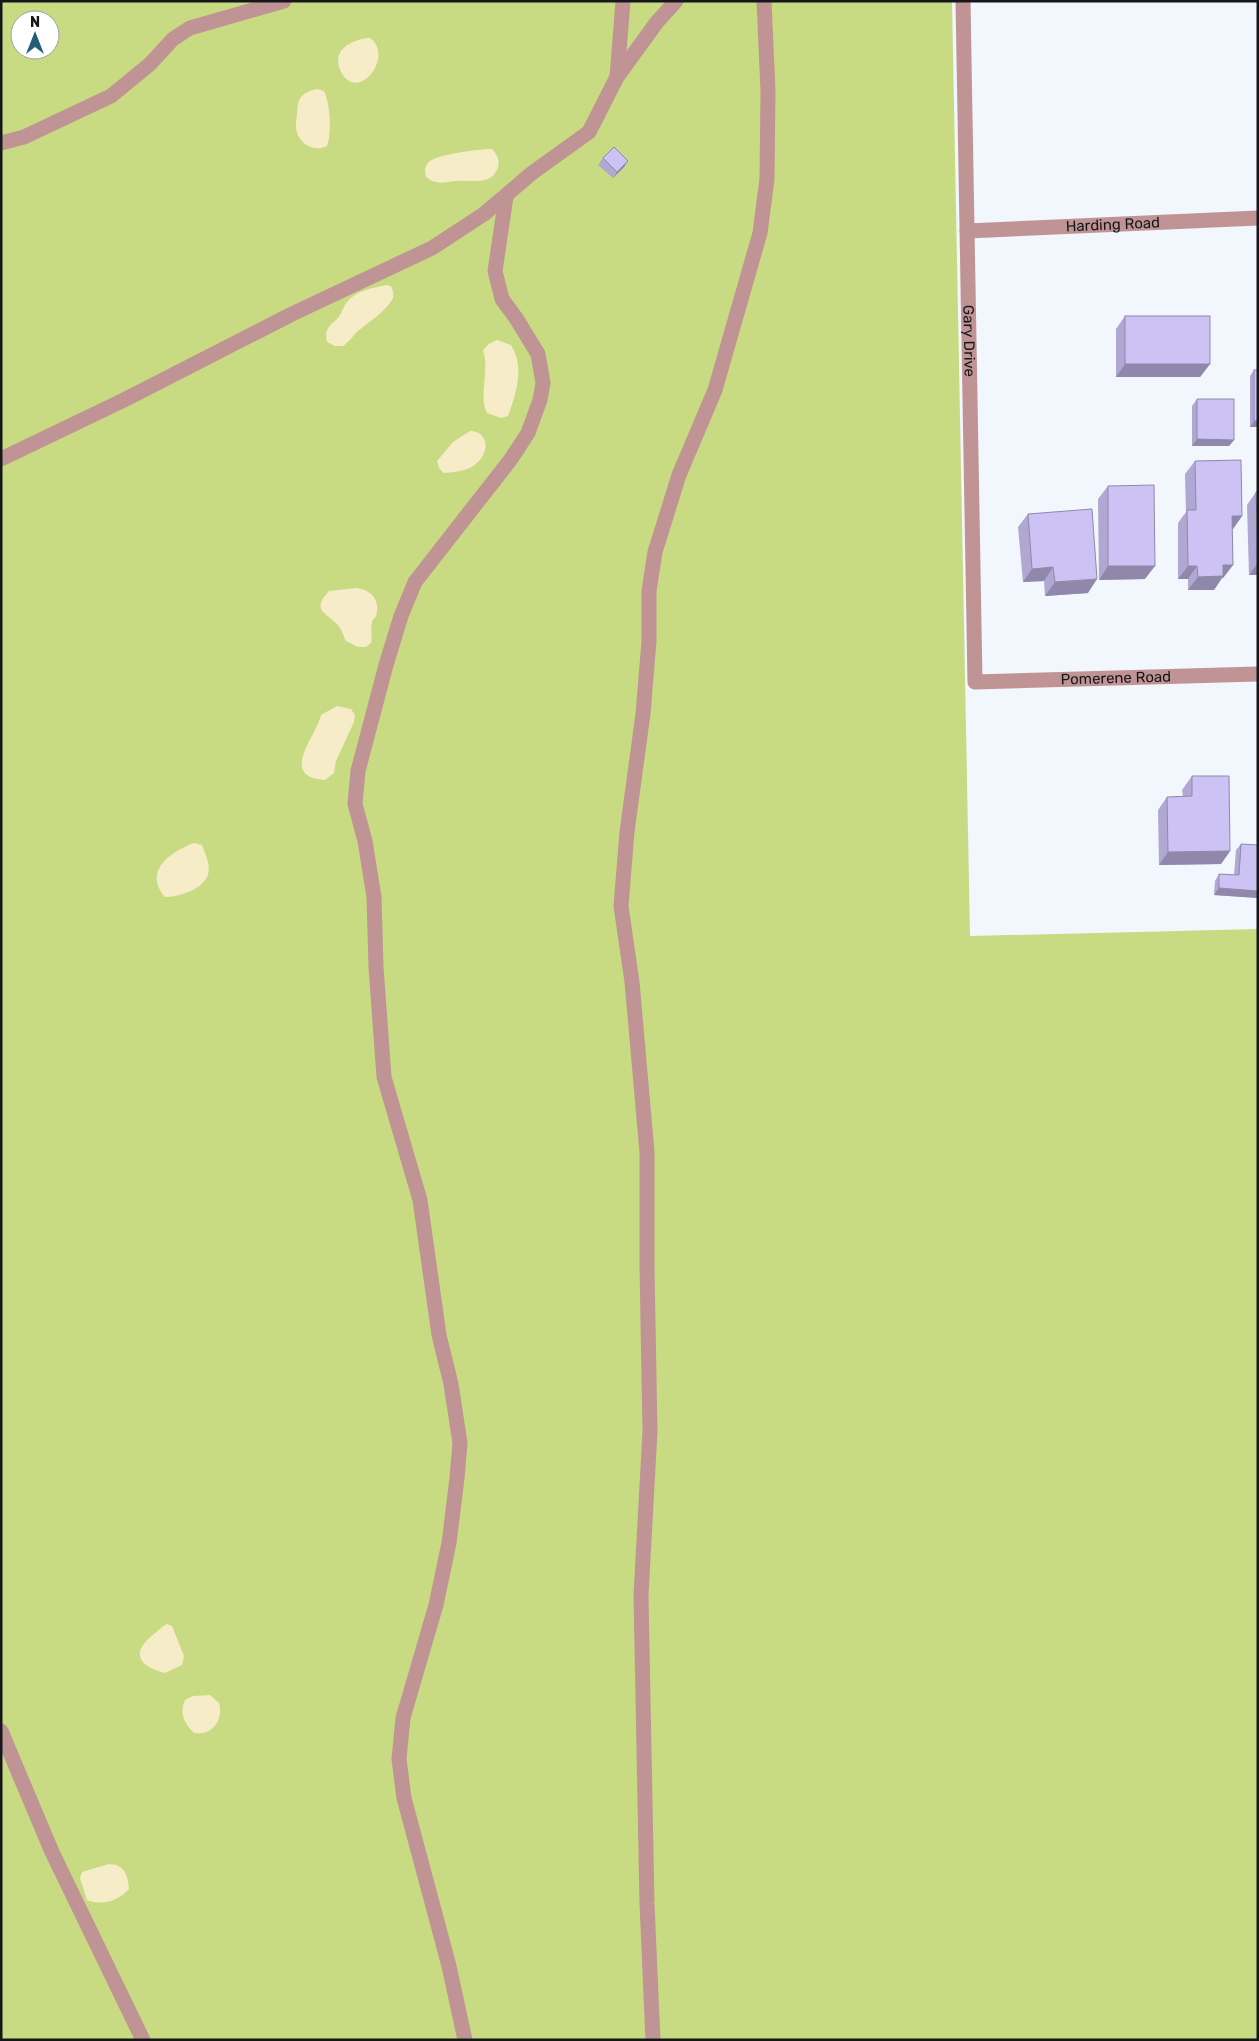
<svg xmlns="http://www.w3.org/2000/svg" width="1259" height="2041" viewBox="0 0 1259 2041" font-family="Rubik,sans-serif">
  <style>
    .green { fill: #c8db82; fill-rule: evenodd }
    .sand { fill: #f6ecc7 }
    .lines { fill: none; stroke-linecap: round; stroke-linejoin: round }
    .minor { stroke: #c09495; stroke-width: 15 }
    .wall { fill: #b0a7d2 }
    .shaded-wall { fill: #9088ab }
    .building { fill: #cdc2f4; stroke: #9088ab }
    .labels { text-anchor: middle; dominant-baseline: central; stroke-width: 4; stroke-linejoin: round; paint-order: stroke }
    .street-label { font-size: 15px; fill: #16171a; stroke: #fff }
  </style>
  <rect width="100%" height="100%" fill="#f2f6fd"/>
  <path class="green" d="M1,1h951l18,935 288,-7v1111h-1257zM20,20h30v30h-30z"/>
  <g class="sand">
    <path d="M370,38c25,18 -12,66 -29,34 -11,-22 11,-33 29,-34z"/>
    <path d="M317,89l7,2c6,12 8,42 3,55 -14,7 -31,-4 -31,-20 -1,-4 1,-8 1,-12 1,-7 0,-14 6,-19 3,-3 10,-5 14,-6z"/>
    <path d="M488,149h4c5,5 8,12 6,18 -6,20 -27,12 -41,14 -7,0 -14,3 -20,1 -4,0 -8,-3 -11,-5 -1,-6 -2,-10 3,-15 8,-8 47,-12 59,-13z"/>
    <path d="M387,285l4,1c2,4 3,8 2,12 -6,13 -26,25 -36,34 -5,5 -8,10 -14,14h-8l-8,-4c-3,-12 2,-16 10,-23 4,-4 5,-9 8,-14 7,-13 29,-18 42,-20z"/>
    <path d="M497,340l14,5c14,22 5,49 -3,71l-7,2 -14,-5c-9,-18 3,-41 -4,-63l6,-6z"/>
    <path d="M470,431c18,0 20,20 8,31 -9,9 -22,10 -34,11l-5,-5 -2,-7 16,-19z"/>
    <path d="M357,588c14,2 24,12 19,28 -1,2 -4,4 -4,7 -2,6 1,13 -1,20l-5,4h-8l-12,-6c-3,-6 -5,-14 -10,-18 -12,-11 -24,-14 -7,-32z"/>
    <path d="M337,706l14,3 4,6 -1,7 -18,39 -2,12 -9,7c-47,-3 -9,-43 -4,-65z"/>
    <path d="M194,843l8,2c8,20 13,33 -9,45 -10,4 -17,7 -28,7 -22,-26 5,-45 29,-54z"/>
    <path d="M167,1624l5,2 12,30 -2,9 -17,8c-28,-7 -34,-21 -11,-39 5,-4 7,-7 13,-10z"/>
    <path d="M210,1695l9,8c5,17 -7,33 -25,30 -10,-10 -15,-20 -9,-33l8,-4z"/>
    <path d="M109,1864c15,0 19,11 20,25 -11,12 -26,17 -42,11l-7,-22 2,-6z"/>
  </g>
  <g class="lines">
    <g class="minor">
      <path id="s1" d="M963,1l12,681 283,-8"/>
      <polyline points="617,77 623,1"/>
      <polyline points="1,143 24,137 111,96 150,64 173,39 190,28 284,1"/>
      <path id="s2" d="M967,231l291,-13"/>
      <polyline points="1,459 124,400 292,314 432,248 484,214 532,173 589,132 617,77 657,22 676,1"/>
      <polyline points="1,1731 52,1852 143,2040"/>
      <polyline points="465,2040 449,1966 404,1798 399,1759 403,1718 436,1605 449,1543 457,1478 460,1443 451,1384 439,1335 420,1200 384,1077 376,967 374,897 365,841 355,804 358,771 386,665 401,616 415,582 511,459 528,433 540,400 543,383 538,354 516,318 502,299 495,271 506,197"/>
      <polyline points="653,2040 647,1904 641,1595 650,1431 647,1268 647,1152 632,982 621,906 627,832 643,714 649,641 649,591 655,552 679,475 715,390 760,233 767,179 768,91 764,1"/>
    </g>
  </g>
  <g class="wall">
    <polygon points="603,158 624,167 613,178 598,165"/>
    <polygon points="1125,316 1210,364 1200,377 1116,377 1116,329"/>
    <polygon points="1254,370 1258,427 1250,427 1250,376"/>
    <polygon points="1197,399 1234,440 1229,446 1192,446 1192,406"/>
    <polygon points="1195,461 1242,516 1233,529 1232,529 1233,565 1223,578 1222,578 1214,590 1188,590 1188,579 1178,579 1178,523 1186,512 1185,474"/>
    <polygon points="1108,486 1145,579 1099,580 1098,499"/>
    <polygon points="1256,492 1258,492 1258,575 1249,575 1247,505"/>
    <polygon points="1028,514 1088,593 1045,596 1044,581 1023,582 1018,527"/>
    <polygon points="1192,776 1230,851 1221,864 1159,865 1158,810 1167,797 1183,796 1182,790"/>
    <polygon points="1241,844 1258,898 1214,895 1215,881 1219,874 1234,875 1236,850"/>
  </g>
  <g class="shaded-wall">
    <polygon points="628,161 624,167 613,178 617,172"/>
    <polygon points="1125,364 1210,364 1200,377 1116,377"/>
    <polygon points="1254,421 1258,421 1258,427 1250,427"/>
    <polygon points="1197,439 1234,440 1229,446 1192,446"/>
    <polygon points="1232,516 1242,516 1233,529 1222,529"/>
    <polygon points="1258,563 1258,575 1249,575"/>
    <polygon points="1223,565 1233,565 1223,578 1222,578 1214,590 1188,590 1198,577"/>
    <polygon points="1108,566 1155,566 1145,579 1099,580"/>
    <polygon points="1188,566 1197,566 1188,579 1178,579"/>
    <polygon points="1053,567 1044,581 1023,582 1032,569"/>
    <polygon points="1097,579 1088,593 1045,596 1055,582"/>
    <polygon points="1230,851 1221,864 1159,865 1168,852"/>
    <polygon points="1219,888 1258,891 1258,898 1214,895"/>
  </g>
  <g class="building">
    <polygon points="614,147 628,161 617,172 603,158"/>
    <rect x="1125" y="316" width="85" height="48"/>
    <rect x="1254" y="370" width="4" height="51"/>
    <polygon points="1197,399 1234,399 1234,440 1197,439"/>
    <polygon points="1241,460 1242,516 1232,516 1233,565 1223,565 1223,576 1198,577 1197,566 1188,566 1187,510 1196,510 1195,461"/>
    <polygon points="1154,485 1155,566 1108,566 1108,486"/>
    <polygon points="1256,492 1258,492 1258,550"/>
    <polygon points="1092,509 1097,579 1055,582 1053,567 1032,569 1028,514"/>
    <polygon points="1192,776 1229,776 1230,851 1168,852 1167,797 1192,796"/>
    <polygon points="1241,844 1258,845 1258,891 1219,888 1219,874 1239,875"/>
  </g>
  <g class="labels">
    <g class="street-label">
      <text stroke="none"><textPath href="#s2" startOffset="146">Harding Road</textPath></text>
      <text stroke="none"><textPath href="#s1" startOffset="340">Gary Drive</textPath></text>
      <text stroke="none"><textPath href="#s1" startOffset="822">Pomerene Road</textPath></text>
    </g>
  </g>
  <rect width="1259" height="2041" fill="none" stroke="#16171a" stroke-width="5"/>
  <g transform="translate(35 35)"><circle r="24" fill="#ffffff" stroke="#a2a2a3"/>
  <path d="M0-4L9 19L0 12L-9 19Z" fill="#235d76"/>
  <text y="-8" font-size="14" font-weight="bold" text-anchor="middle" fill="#16171a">N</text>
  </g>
</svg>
